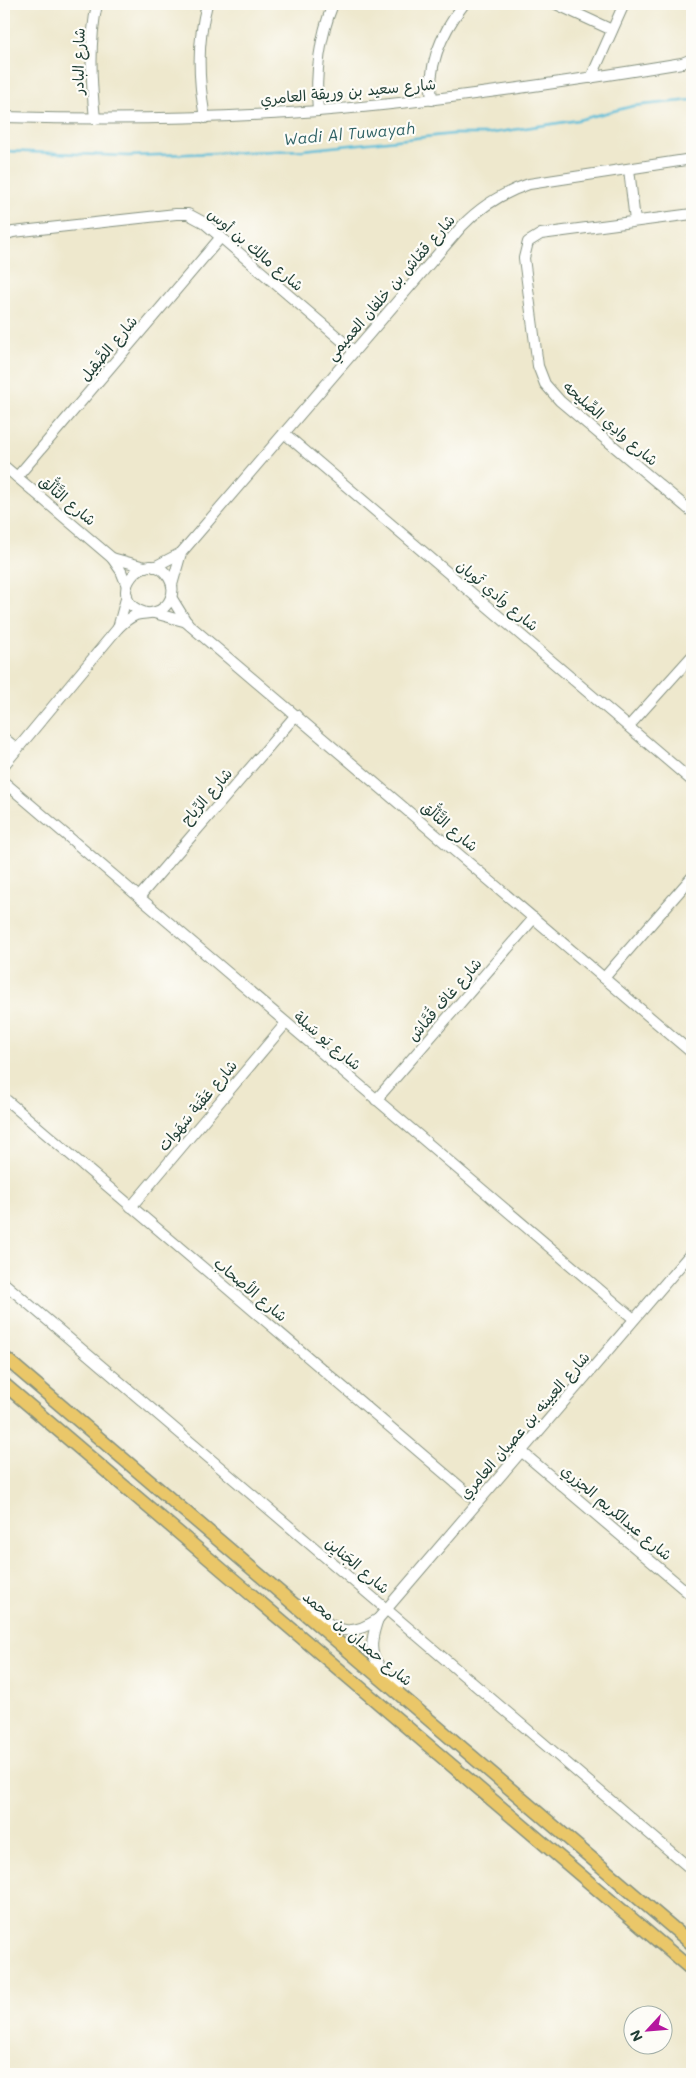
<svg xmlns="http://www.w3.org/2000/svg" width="696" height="2078" viewBox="0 0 696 2078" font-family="Mali,'Playpen Sans Arabic',sans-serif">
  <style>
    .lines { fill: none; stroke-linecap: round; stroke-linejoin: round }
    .stream { stroke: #5bbdd9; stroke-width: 2.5 }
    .minor-casing { stroke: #869280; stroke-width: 12 }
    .major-casing { stroke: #869280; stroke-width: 15 }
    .minor { stroke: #fff; stroke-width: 10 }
    .major { stroke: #eac769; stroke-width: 12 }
    .labels { text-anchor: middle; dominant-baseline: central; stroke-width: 4.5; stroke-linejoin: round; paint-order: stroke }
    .street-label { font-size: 15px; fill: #1f3d34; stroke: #fdfcf7 }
    .water-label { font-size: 16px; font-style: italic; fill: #316366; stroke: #fdfcf7 }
  </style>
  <rect width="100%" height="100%" fill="#fdfcf7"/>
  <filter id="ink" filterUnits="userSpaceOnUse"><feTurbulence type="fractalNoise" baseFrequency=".02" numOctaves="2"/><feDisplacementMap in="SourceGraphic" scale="10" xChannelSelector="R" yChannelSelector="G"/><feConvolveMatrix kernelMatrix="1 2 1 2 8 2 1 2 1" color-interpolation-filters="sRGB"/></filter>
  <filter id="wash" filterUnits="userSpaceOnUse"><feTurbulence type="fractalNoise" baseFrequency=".0096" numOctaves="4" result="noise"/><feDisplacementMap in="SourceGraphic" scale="20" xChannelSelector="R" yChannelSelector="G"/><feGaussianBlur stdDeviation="1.12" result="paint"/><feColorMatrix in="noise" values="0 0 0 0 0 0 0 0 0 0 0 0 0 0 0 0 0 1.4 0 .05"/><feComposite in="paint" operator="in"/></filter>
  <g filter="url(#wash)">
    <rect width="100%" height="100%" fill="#eee8cd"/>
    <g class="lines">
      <polyline class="stream" points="4,151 128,156 303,150 453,134 486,134 578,120 633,106 692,100"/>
    </g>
  </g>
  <g filter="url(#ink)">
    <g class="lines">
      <defs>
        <g id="minor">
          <polyline points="556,4 612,30"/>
          <polyline points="591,78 624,4"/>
          <path d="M432,100c-5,-35 11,-69 32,-96"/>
          <path d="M318,111c-3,-38 1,-72 15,-107"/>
          <path d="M4,117c105,3 209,2 314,-6 122,-10 243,-28 364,-48l10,-4"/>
          <path d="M205,118c-7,-40 -8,-75 2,-114"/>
          <path d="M95,119c-4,-39 -6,-77 2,-115"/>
          <polyline points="629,169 635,221"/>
          <polyline points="692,214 541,234 528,242 524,258 538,366 545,384 560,401 692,512"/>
          <polyline points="4,235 13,232 176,214 188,214 203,222 354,351"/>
          <polyline points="284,433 692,781"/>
          <polyline points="4,466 112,558 121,571 127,586"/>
          <polyline points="17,477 221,237"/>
          <polyline points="112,558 145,567"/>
          <path d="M154,567l27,-14 281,-327c19,-20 40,-33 67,-42l163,-25"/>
          <polyline points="172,585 181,553"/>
          <polyline points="171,597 187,623 692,1053"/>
          <polyline points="154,613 187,622"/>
          <polyline points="118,628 127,595"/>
          <polyline points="629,726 692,656"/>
          <polyline points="4,738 17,749"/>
          <path d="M4,765l114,-137c5,-5 11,-10 18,-13 7,-2 13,-1 19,-3 15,-4 22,-21 14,-34 -22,-37 -70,22 -23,35"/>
          <polyline points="4,782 634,1319"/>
          <polyline points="139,897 296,715"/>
          <polyline points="604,978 692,877"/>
          <polyline points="4,1098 478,1502"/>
          <polyline points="376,1100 534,918"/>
          <polyline points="131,1207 286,1023"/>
          <polyline points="4,1283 692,1870"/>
          <polyline points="521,1451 692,1596"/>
          <path d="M300,1605c32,17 41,39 78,14l314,-367"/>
          <path d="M378,1619c-13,36 -4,42 20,68"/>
        </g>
        <g id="major">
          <polyline points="4,1357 692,1944"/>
          <polyline points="4,1384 692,1970"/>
        </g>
      </defs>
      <use href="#minor" class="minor-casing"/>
      <use href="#major" class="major-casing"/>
      <use href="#minor" class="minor"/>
      <use href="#major" class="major"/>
    </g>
  </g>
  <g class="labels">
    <g class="street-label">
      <text transform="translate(78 61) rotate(-89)">شارع البادر</text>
      <text transform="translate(348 91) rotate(-5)">شارع سعيد بن وريقة العامري</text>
      <text transform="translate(256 249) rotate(40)">شارع مالِك بن أوس</text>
      <text transform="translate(390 287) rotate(-49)">شارع قمّاش بن خلفان العميمي</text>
      <text transform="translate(108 348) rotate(-50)">شارع الصَّقِيل</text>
      <text transform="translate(611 423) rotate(41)">شارع وادِي الصِّليحه</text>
      <text transform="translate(68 500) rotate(40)">شارع التَّألُّق</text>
      <text transform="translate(498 595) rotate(40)">شارع واَدي ثَوبان</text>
      <text transform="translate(206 796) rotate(-49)">شارع الرِّياح</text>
      <text transform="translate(450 826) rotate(40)">شارع التَّألُّق</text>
      <text transform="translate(444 999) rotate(-49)">شارع غاف قُمَّاش</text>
      <text transform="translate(328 1040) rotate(40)">شارع يَو سَبلة</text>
      <text transform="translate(197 1105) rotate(-50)">شارع عَقَبَة سَهَوات</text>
      <text transform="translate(251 1289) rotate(40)">شارع الأصحاب</text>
      <text transform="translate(524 1425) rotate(-49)">شارع العيينه بن عصيان العامري</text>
      <text transform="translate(617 1512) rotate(40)">شارع عبدالكريم الجزري</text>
      <text transform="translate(358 1565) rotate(40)">شارع الجَنايِن</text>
      <text transform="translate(358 1638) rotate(40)">شارع حمدان بن محمد</text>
    </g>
    <g class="water-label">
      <text transform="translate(349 133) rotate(-5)">Wadi Al Tuwayah</text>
    </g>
  </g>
  <rect width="696" height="2078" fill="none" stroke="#fdfcf7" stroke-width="20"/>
  <g transform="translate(648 2030) rotate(244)"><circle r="24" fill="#fdfcf7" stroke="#a4b0a9"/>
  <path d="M0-4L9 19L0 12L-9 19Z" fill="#b5179e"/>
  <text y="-8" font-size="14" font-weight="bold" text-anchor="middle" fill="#1f3d34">N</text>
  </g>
</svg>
